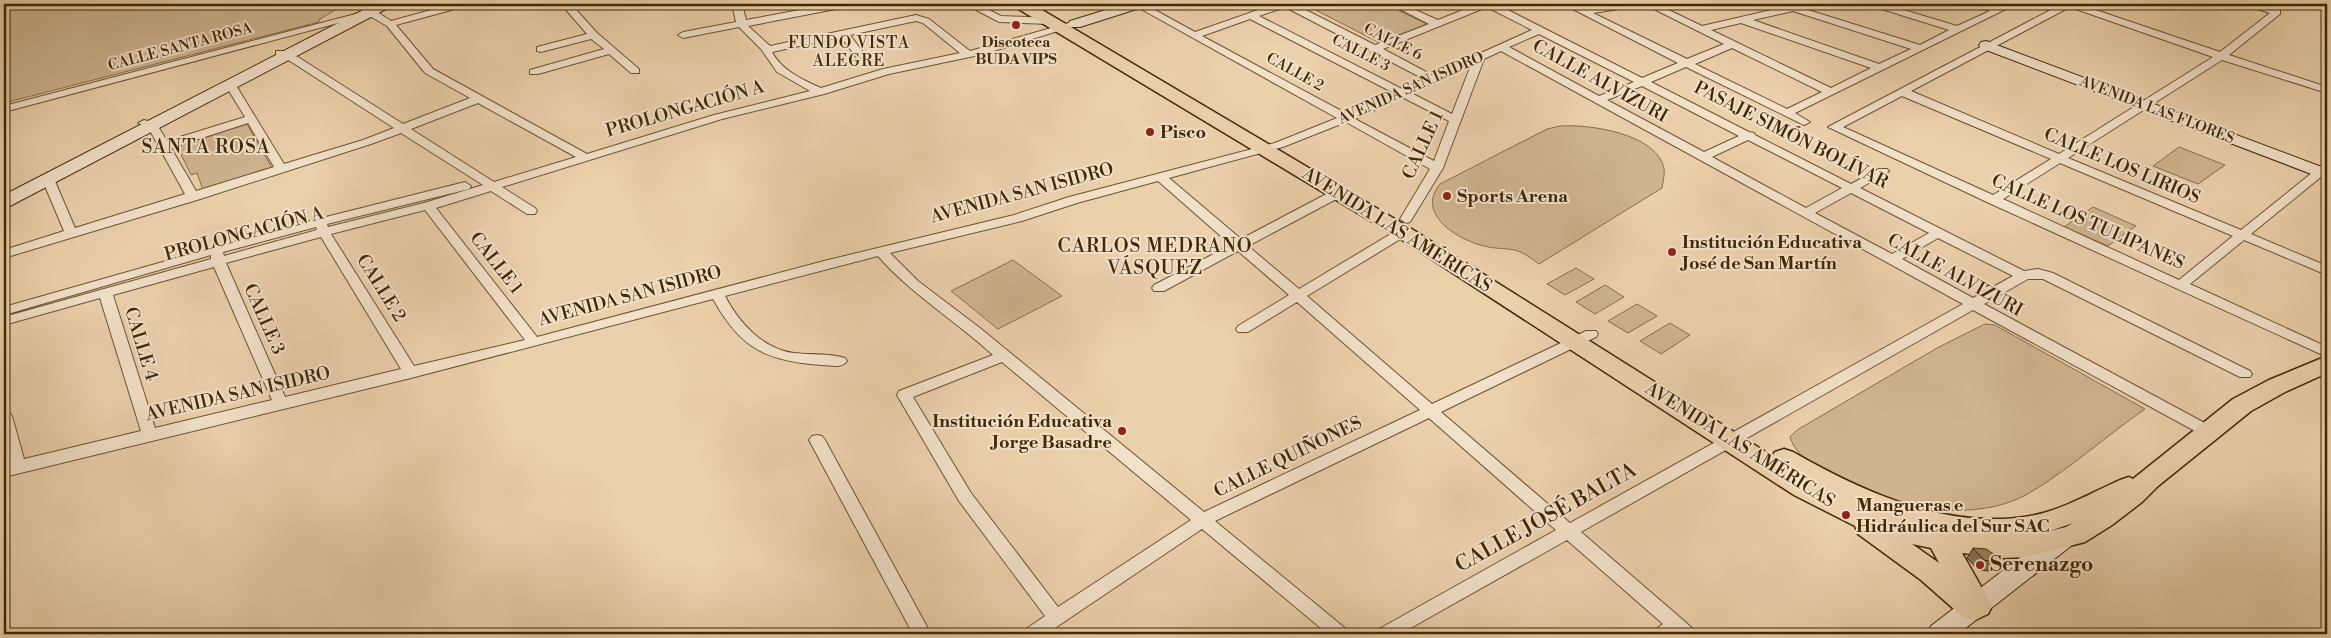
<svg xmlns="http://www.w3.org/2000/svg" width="2331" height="638" viewBox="0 0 2331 638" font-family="'Libre Bodoni',serif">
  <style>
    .green { fill: #ceb490; stroke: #876e4a }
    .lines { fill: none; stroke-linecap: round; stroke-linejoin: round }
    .street-casing { stroke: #6b532f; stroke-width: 2 }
    .secondary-casing { stroke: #402905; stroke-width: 2 }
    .primary-casing { stroke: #402905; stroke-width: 3 }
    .street { fill: #f2e0c9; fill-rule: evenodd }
    .secondary { fill: #f2e0c9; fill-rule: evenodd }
    .primary { fill: #ebd0ac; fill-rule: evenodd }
    .wall { fill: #846e4f; stroke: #402905 }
    .shaded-wall { fill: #6b5a40; stroke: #402905 }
    .building { fill: #99805c; stroke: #402905 }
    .poi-dot { fill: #8f2418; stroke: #f2e0c9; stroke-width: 2 }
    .labels { text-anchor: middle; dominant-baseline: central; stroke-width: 4; stroke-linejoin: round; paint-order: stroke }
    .far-poi-label { font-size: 15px; font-weight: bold; fill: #402905; stroke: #f2e0c9 }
    .far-street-label { font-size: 15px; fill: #402905; stroke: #f2e0c9 }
    .far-neighbourhood-label { font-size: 16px; letter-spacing: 1px; fill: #402905; stroke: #f2e0c9 }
    .street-label { font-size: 18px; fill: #402905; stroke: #f2e0c9 }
    .poi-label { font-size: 18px; font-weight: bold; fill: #402905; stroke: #f2e0c9; text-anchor: start }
    .neighbourhood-label { font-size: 19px; letter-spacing: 1px; fill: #402905; stroke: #f2e0c9 }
    .near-street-label { font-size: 21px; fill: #402905; stroke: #f2e0c9 }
    .near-poi-label { font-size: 21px; font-weight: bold; fill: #402905; stroke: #f2e0c9; text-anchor: start }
  </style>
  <rect width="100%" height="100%" fill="#ebd0ac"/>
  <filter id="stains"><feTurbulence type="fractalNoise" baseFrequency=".004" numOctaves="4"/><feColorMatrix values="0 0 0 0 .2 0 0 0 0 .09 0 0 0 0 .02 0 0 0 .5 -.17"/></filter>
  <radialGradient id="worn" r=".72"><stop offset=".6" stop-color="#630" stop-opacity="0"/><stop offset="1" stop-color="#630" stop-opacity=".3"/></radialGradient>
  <g class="green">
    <polygon points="4,4 344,4 319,20 319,22 4,103"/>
    <polygon points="1304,4 1385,4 1427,24 1380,43"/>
    <polygon points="247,124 272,168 203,190 197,173 191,175 177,146"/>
    <path d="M1560,126c28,-2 96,7 104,42 1,6 -1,13 -2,20l-123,76c-7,-5 -16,-12 -24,-14 -10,-2 -21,-1 -31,-4 -26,-6 -69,-32 -44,-62l107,-55z"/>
    <polygon points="2179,147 2225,165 2198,184 2153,166"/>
    <polygon points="2093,207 2136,226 2108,246 2064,227"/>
    <polygon points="1013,260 1062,296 998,329 951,291"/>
    <polygon points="1576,268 1594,279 1565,295 1547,284"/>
    <polygon points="1605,285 1624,297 1595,314 1576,302"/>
    <polygon points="1637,304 1657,316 1628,333 1608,321"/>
    <polygon points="1670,323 1690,335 1661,354 1640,341"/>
    <path d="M1985,324l10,1 150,84c-39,27 -74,59 -114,83 -37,23 -89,21 -130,12 -17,-4 -34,-13 -49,-20 -23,-11 -54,-21 -62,-47l7,-7 140,-82z"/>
  </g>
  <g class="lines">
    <defs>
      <g id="street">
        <path d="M355,4h10l26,17 62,-17h15l-2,2 -70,19 37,44 154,85 127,-39 96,-24 -33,-19 -16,-23 -22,-22 -56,11 -5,-3 5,-3 53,-10 -4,-18h10l4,16 86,-16h19l-5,3 -98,19 22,20 146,-31 13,4 41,32 102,-29 5,3 -93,29 -95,20 -65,20 -102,25 -220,68 33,21 2,3 -2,3h-8l-36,-23 -55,17 101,129 287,-76 190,-46 55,-18 206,-54 62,-25 -205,-114h12l51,28 80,-28h19l81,41 54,-21 -39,-20h12l36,16 40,-16h18l146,74 36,-15 -115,-59h12l9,4 30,-4h23l-5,3 -39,6 94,46 37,-15 -80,-40h12l46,22 91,-21 24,-1 -2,2 -10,3 115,36 29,-15 -77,-24 -2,-2h14l73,22 33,-15 -17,-5 -2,-2h15l11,3 7,-3h12l-221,109 15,9 -6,3 -118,-58 -35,15 98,50 5,1 1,2 96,49 28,-15h8l2,2 -2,2 -27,15 164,83 14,-2 15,4 197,98 2,3 -2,3h-10l-197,-98h-15l-44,25 230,124 3,4 -3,4h-10l-231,-126 -392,222 102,88 10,9 3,5h-43l3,-5 7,-5 -96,-84 -167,94h-24l3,-5 177,-99 -127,-112 -214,103 131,108 3,5h-21l-126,-105 -156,105h-23l3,-5 19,-13 -86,-115 -62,-106 2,-4 94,-36c-37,-34 -82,-61 -115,-99l-153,40c14,27 38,53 69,57 17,2 35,0 51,5l2,3c-5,8 -17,4 -25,4 -56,-4 -81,-16 -109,-66l-302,79 -407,99v-12l5,-2 -5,-20v-32l5,1 3,4 12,43 117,-28 -41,-133 -96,27v-8l207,-58v-4l-207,60v-8l282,-80 179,-45 6,4 -2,3 -142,35 1,3 96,-24 59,-18 -82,-52 -30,11 -174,56 -193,58v-8l60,-19 -22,-52 2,-3 4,-1 6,4 21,49 110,-34 -37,-67 -10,-4 6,-3 12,3 11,18 78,-24 -16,-26 -8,-2v-4l16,2 47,77 79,-24 31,-12 -104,-67 -14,-6v-4h8l14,6 105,67 67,-26 -45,-25 -38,-47 -19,-11 -364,97v-6l359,-94zM1285,7l139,72 -22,10 -143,-73zM1487,7l45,23 -100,45 -49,-26zM1793,11l118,38 -32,15 -126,-44zM1250,19l144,74 -47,21 -145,-78zM916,21l7,2 37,30 -77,16 -62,19c-18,-8 -40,-18 -49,-36l69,-15 15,20 4,1 5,-3 -15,-20zM1741,23l130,45 -40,20 -120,-58zM1539,34l95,48 -35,14 -90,-49zM1732,48l90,44 -35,17 -92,-45zM1501,51l462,253 -393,219 -129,-111 155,-75 2,-3 -2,-3h-10l-154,73 -125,-108 100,-61 2,-3 -2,-3h-8l-100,60 -51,-43 94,-50 2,-3 -2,-3h-8l-93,49 -72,-61 114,-31 63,-25 84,47 -30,50 6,4 4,-1 33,-54 41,-109zM1471,65l-19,49 -41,-21zM1642,86l97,50 -35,16 -97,-52zM1402,97l47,24 -15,40 -79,-42zM478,103l98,54 -82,25 -83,-53zM248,123l26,44 -78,24 -25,-43zM1748,140l94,48 -36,20 -94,-51zM1158,181l73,64 -77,40 -2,3 2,3h10l74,-40 51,44 -51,31 -2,3 2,3h10l49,-30 123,108 -216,102 -224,-184 -62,-47 -28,-28 132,-32 55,-18zM1851,193l78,40 -37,21 -77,-41zM425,210l100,130 -111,26 -83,-132zM316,227l1,3 -93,26 -1,-4zM321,237l80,132 -116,28 -59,-134zM1938,238l75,38 -40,22 -71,-39zM214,267l58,133 -117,28 -42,-133zM1002,362l189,158 -133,87 -87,-114 -58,-96z"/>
        <polygon points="561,4 571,4 597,33 639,69 639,73 631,73 609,54 538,74 530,74 530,70 604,49 591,39 541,52 537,51 537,47 587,34"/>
        <polygon points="663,4 682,4 677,7 658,9 658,5"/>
        <polygon points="965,4 977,4 1001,16 1050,18 1055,21 1050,24 999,22"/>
        <path d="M2062,4h16l142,48 50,-39 -23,-7 -2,-2h14l21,6v4l-51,41 98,32v6l-105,-33 -154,98 173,72 82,-66 4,-1v9l-76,62 76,32v9l-83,-35 -54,44 137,63v10l-338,-154 -161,-76zM2070,7l143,50 -154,97 -148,-63zM1902,96l149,63 -58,36 -150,-68zM2060,163l173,73 -54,44 -176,-81z"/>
        <polygon points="817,435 822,436 825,440 931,634 913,634 809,440 812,436"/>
      </g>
      <g id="secondary">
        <polygon points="375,4 392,4 390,7 10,206 4,207 4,195"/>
        <polygon points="1125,4 1145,4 1143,7 1080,27 1070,27 1068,24 1070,21"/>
        <polygon points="1986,41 2327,169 2327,180 1981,48 1979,45 1981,42"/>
        <polygon points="2062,530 2071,532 2074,539 2071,546 1958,634 1927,634 1931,626 2053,532"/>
      </g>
      <path id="primary" d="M1013,4h19l378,224 362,228 3,-4 9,-3 9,3c72,41 157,80 242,63 29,-6 58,-23 85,-35l9,-3 4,2 100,-80 36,-19 58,-24v17l-42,19 -34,19 -93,75 -16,16 -30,23 -27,17 -59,15 -22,1 -42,-5 30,53 -4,8 -15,7 -10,-4 -42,-37 -63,-46 -3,-8 -61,-31 -398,-259 -381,-229zM2073,523l-7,4 -16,4zM1912,544l19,4 8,15z"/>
    </defs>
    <use href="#street" class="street-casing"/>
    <use href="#secondary" class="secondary-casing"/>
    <use href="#primary" class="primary-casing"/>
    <use href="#street" class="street"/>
    <use href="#secondary" class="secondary"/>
    <use href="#primary" class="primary"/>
  </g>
  <polygon class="wall" points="1973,548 1995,562 1989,571 1978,570 1967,558"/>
  <polygon class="shaded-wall" points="4,4 5,4 7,10 4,11"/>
  <polygon class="building" points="1973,548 1986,549 1995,555 1995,562 1984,560"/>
  <g class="poi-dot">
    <circle cx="1016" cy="25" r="5"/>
    <circle cx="1150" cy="132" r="5"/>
    <circle cx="1447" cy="196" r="5"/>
    <circle cx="1672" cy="252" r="5"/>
    <circle cx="1122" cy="431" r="5"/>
    <circle cx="1846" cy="515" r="5"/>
    <circle cx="1980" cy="565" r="5"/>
  </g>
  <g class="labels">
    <g class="far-poi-label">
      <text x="1016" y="42">Discoteca<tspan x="1016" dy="17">BUDA VIPS</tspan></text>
    </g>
    <g class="far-street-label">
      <text transform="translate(1393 42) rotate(27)">CALLE 6</text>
      <text transform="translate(180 47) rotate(-15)">CALLE SANTA ROSA</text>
      <text transform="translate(1361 53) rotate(27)">CALLE 3</text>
      <text transform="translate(1295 72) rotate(29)">CALLE 2</text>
      <text transform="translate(1411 88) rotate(-24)">AVENIDA SAN ISIDRO</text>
      <text transform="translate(2157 110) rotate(21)">AVENIDA LAS FLORES</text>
    </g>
    <g class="far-neighbourhood-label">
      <text x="849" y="43">FUNDO VISTA<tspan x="849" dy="18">ALEGRE</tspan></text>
    </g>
    <g class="street-label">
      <text transform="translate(1600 81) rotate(29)">CALLE ALVIZURI</text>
      <text transform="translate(685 109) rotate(-16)">PROLONGACIÓN A</text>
      <text transform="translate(1791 135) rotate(27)">PASAJE SIMÓN BOLÍVAR</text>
      <text transform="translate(1423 145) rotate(-65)">CALLE 1</text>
      <text transform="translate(2122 166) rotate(23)">CALLE LOS LIRIOS</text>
      <text transform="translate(1022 193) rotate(-15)">AVENIDA SAN ISIDRO</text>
      <text transform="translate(2088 222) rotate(24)">CALLE LOS TULIPANES</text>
      <text transform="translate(1397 230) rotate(32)">AVENIDA LAS AMÉRICAS</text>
      <text transform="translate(244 234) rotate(-15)">PROLONGACIÓN A</text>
      <text transform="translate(496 263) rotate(52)">CALLE 1</text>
      <text transform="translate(1955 275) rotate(29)">CALLE ALVIZURI</text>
      <text transform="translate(381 288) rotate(58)">CALLE 2</text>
      <text transform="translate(630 296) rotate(-15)">AVENIDA SAN ISIDRO</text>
      <text transform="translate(264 319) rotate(66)">CALLE 3</text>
      <text transform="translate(141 344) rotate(73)">CALLE 4</text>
      <text transform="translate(238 394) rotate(-13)">AVENIDA SAN ISIDRO</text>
      <text transform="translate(1740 445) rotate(32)">AVENIDA LAS AMÉRICAS</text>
      <text transform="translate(1288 457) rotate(-26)">CALLE QUIÑONES</text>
    </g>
    <g class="poi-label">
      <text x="1160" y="132">Pisco</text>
      <text x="1457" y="196">Sports Arena</text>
      <text x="1682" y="242">Institución Educativa<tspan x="1682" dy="21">José de San Martín</tspan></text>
      <text x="1112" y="421" text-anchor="end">Institución Educativa<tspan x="1112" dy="21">Jorge Basadre</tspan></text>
      <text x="1856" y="505">Mangueras e<tspan x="1856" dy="21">Hidráulica del Sur SAC</tspan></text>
    </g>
    <g class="neighbourhood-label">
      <text x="206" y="147">SANTA ROSA</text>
      <text x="1155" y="246">CARLOS MEDRANO<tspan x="1155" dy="22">VÁSQUEZ</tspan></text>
    </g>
    <g class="near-street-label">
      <text transform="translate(1546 518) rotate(-29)">CALLE JOSÉ BALTA</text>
    </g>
    <g class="near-poi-label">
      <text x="1990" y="565">Serenazgo</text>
    </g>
  </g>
  <rect width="2331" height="638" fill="none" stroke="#ebd0ac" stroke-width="20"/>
  <rect x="5" y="5" width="2321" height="628" fill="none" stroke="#402905" stroke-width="2.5"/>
  <rect x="10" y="10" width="2311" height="618" fill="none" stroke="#402905"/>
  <rect width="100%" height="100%" filter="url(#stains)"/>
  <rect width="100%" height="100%" fill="url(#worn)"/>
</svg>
